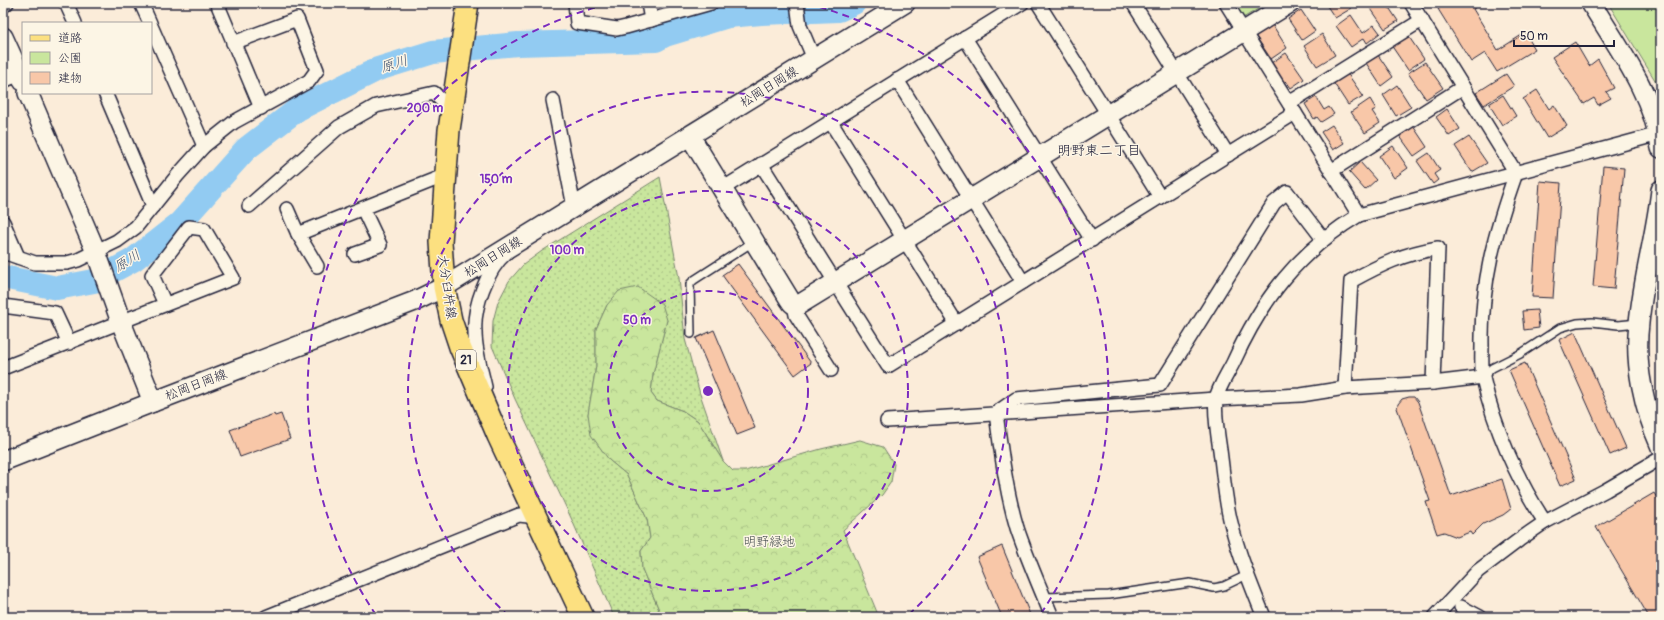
<svg xmlns="http://www.w3.org/2000/svg" width="1664" height="620" viewBox="0 0 1664 620" font-family="Pangolin,'Klee One',sans-serif">
  <style>
    .grass { fill: url(#grass-dots); stroke: #76846c }
    .forest { fill: url(#forest-crowns); stroke: #76846c }
    .green { fill: #c9e69d; stroke: #76846c }
    .lines { fill: none; stroke-linecap: round; stroke-linejoin: round }
    .river { stroke: #92cbf2; stroke-width: 24 }
    .building { fill: #f8c7a8; stroke: #22223b }
    .lane-casing { stroke: #22223b; stroke-width: 10 }
    .street-casing { stroke: #22223b; stroke-width: 16 }
    .secondary-casing { stroke: #22223b; stroke-width: 22 }
    .primary-casing { stroke: #22223b; stroke-width: 24 }
    .lane { stroke: #fcf5e5; stroke-width: 7 }
    .street { stroke: #fcf5e5; stroke-width: 13 }
    .secondary { stroke: #fcf5e5; stroke-width: 19 }
    .primary { stroke: #fce080; stroke-width: 21 }
    .ring { fill: none; stroke: #7b2cbf; stroke-width: 2; stroke-dasharray: 7 5 }
    .labels { text-anchor: middle; dominant-baseline: central; stroke-width: 3; stroke-linejoin: round; paint-order: stroke }
    .shield { fill: #fcf5e5; stroke: #63616e; stroke-width: 1 }
    .shield-label { font-size: 12px; font-weight: bold; fill: #22223b }
    .street-label { font-size: 13px; fill: #22223b; stroke: #fcf5e5 }
    .park-label { font-size: 13px; fill: #4c5354; stroke: #fcf5e5 }
    .water-label { font-size: 14px; font-style: italic; fill: #445572; stroke: #fcf5e5 }
    .neighbourhood-label { font-size: 14px; fill: #22223b; stroke: #fcf5e5 }
    .centre { fill: #7b2cbf; stroke: #fcf5e5; stroke-width: 2 }
    .ring-label { font-size: 12px; text-anchor: middle; font-weight: bold; fill: #7b2cbf; stroke: #fcf5e5; stroke-width: 3; stroke-linejoin: round; paint-order: stroke }
  </style>
  <defs>
    <pattern id="grass-dots" width="8" height="8" patternUnits="userSpaceOnUse"><rect width="8" height="8" fill="#c9e69d"/><path d="M2 2h.1M6 6h.1" fill="none" stroke="#acc588" stroke-width="1.8" stroke-linecap="round"/></pattern>
    <pattern id="forest-crowns" width="20" height="18" patternUnits="userSpaceOnUse"><rect width="20" height="18" fill="#c9e69d"/><path d="M2 6a3 3 0 1 1 6 0M12 15a3 3 0 1 1 6 0" fill="none" stroke="#acc588"/></pattern>
  </defs>
  <rect width="100%" height="100%" fill="#fbecd9"/>
  <filter id="ink" filterUnits="userSpaceOnUse"><feTurbulence type="fractalNoise" baseFrequency=".025" numOctaves="2"/><feDisplacementMap in="SourceGraphic" scale="8" xChannelSelector="R" yChannelSelector="G"/><feConvolveMatrix kernelMatrix="1 2 1 2 8 2 1 2 1" color-interpolation-filters="sRGB"/></filter>
  <g filter="url(#ink)">
    <polygon class="grass" points="660,177 679,278 685,339 700,394 723,461 698,421 683,411 657,401 651,393 653,374 667,320 607,305 596,329 596,366 588,415 609,460 627,475 647,519 650,538 641,551 642,569 662,617 614,617 572,520 515,399 492,346 493,321 498,302 509,281 523,265 542,251"/>
    <polygon class="forest" points="638,287 662,304 667,320 653,374 651,393 657,401 683,411 698,421 723,461 733,471 745,471 821,449 860,440 883,447 894,464 891,482 882,495 843,530 879,617 662,617 642,569 641,551 650,538 647,519 627,475 609,460 591,435 588,414 596,366 596,329 607,305 619,291"/>
    <g class="green">
      <polygon points="1234,3 1268,3 1243,18"/>
      <polygon points="1608,3 1661,3 1661,90"/>
    </g>
    <g class="lines">
      <polyline class="river" points="3,277 57,288 94,281 133,260 180,223 246,149 298,109 378,69 433,52 518,44 656,40 665,35 728,16 761,13 839,10 854,3"/>
    </g>
    <g class="building">
      <polygon points="1325,3 1349,3 1352,8 1335,18"/>
      <polygon points="1374,3 1386,3 1398,21 1385,29 1369,6"/>
      <polygon points="1448,3 1469,3 1470,5 1472,3 1483,3 1473,9 1498,50 1525,33 1535,49 1497,72 1485,53 1471,62 1438,9"/>
      <polygon points="1301,10 1315,31 1302,40 1288,19"/>
      <polygon points="1351,15 1363,33 1374,25 1380,33 1367,43 1364,38 1351,47 1336,26"/>
      <polygon points="1272,24 1287,48 1271,59 1255,35"/>
      <polygon points="1322,34 1335,55 1317,66 1304,46"/>
      <polygon points="1407,34 1424,59 1408,70 1391,45"/>
      <polygon points="1575,42 1589,66 1598,59 1614,88 1606,92 1611,98 1598,105 1594,98 1584,104 1552,57"/>
      <polygon points="1286,53 1304,79 1291,88 1286,81 1284,83 1271,63"/>
      <polygon points="1378,55 1393,77 1381,86 1366,63"/>
      <polygon points="1425,62 1443,88 1426,99 1408,73"/>
      <polygon points="1347,73 1363,96 1348,105 1333,82"/>
      <polygon points="1506,74 1514,86 1484,105 1476,93"/>
      <polygon points="1397,85 1411,107 1396,116 1383,95"/>
      <polygon points="1537,90 1549,109 1554,105 1567,126 1547,138 1523,99"/>
      <polygon points="1503,95 1516,116 1502,125 1489,104"/>
      <polygon points="1316,97 1324,110 1329,107 1334,114 1321,122 1317,117 1314,119 1305,104"/>
      <polygon points="1370,99 1376,109 1372,111 1380,123 1365,133 1351,112"/>
      <polygon points="1447,109 1460,129 1449,136 1436,117"/>
      <polygon points="1332,125 1344,143 1333,150 1321,132"/>
      <polygon points="1413,126 1427,147 1414,156 1399,135"/>
      <polygon points="1469,137 1487,163 1472,172 1455,146"/>
      <polygon points="1393,146 1408,168 1394,178 1379,156"/>
      <polygon points="1429,153 1440,170 1434,174 1438,180 1433,184 1417,161"/>
      <polygon points="1360,162 1376,180 1365,190 1349,172"/>
      <polygon points="1603,166 1624,168 1614,289 1593,287"/>
      <polygon points="1540,181 1561,183 1553,298 1532,297"/>
      <polygon points="738,264 811,363 795,375 722,275"/>
      <polygon points="1537,310 1539,328 1524,330 1522,311"/>
      <polygon points="714,330 755,428 737,435 696,338"/>
      <polygon points="1575,332 1626,448 1610,455 1559,340"/>
      <polygon points="1525,363 1576,479 1560,486 1509,370"/>
      <polygon points="1409,397 1414,397 1418,402 1451,496 1502,479 1511,509 1503,515 1483,524 1472,535 1470,532 1457,537 1444,532 1437,534 1426,502 1430,501 1397,408 1398,404 1402,399"/>
      <polygon points="274,414 275,416 281,414 290,439 240,457 230,430"/>
      <polygon points="1654,493 1661,505 1661,617 1649,617 1596,527"/>
      <polygon points="1002,546 1031,617 1002,617 977,557"/>
    </g>
    <g class="lines">
      <defs>
        <g id="lane">
          <polyline points="691,334 690,284 694,280 753,242"/>
          <polyline points="1483,377 1492,368 1520,354 1560,328 1577,323 1592,322 1618,325 1638,323"/>
          <polyline points="1044,597 1109,595 1190,583 1214,588 1224,586 1247,575"/>
        </g>
        <g id="street">
          <polyline points="66,3 75,23"/>
          <polyline points="141,3 150,23"/>
          <polyline points="217,3 261,108"/>
          <polyline points="575,3 577,23 617,29 626,27 711,3"/>
          <polyline points="648,3 651,20"/>
          <polyline points="797,3 800,26 814,59"/>
          <polyline points="1038,3 1160,197"/>
          <polyline points="1133,3 1228,155"/>
          <polyline points="1226,3 1359,215"/>
          <path d="M1411,3l105,170c-21,59 -35,109 -34,172 0,10 -1,22 1,33 11,49 34,102 62,144"/>
          <polyline points="3,6 7,3"/>
          <polyline points="151,26 204,146"/>
          <polyline points="965,38 1092,240"/>
          <polyline points="897,80 1023,282"/>
          <polyline points="3,81 20,74"/>
          <polyline points="105,93 153,206"/>
          <polyline points="553,100 574,207"/>
          <polyline points="1289,103 1422,20"/>
          <polyline points="830,121 957,324"/>
          <polyline points="761,164 888,366 1295,113"/>
          <polyline points="1331,171 1463,87"/>
          <polyline points="722,189 1022,3"/>
          <polyline points="249,206 339,127 376,106 434,93 452,111"/>
          <polyline points="287,209 298,234 446,175"/>
          <polyline points="3,222 18,257"/>
          <polyline points="298,234 317,266"/>
          <polyline points="3,252 35,263 67,263 78,260 117,241 136,227 177,176 204,146 234,122 309,81 317,70 297,19 233,43"/>
          <polyline points="355,254 380,245 363,209"/>
          <polyline points="794,305 796,315 831,370"/>
          <polyline points="3,306 55,313 69,343"/>
          <polyline points="3,368 233,278 204,229 189,227 152,275 165,304"/>
          <path d="M485,387c-4,-18 -10,-36 -10,-55 -2,-24 12,-63 31,-79"/>
          <path d="M1345,388l6,-107c31,-17 52,-27 87,-33l-5,135"/>
          <polyline points="996,413 1016,399 1160,385 1274,203 1287,192 1323,239"/>
          <path d="M996,413c5,38 10,78 21,115 10,30 23,59 35,89"/>
          <polyline points="887,421 1216,399 1301,395 1345,388 1433,383 1483,377"/>
          <polyline points="1461,607 1480,617"/>
          <polyline points="266,617 519,515 537,517"/>
          <path d="M1264,617c-13,-32 -26,-64 -34,-98 -5,-22 -7,-46 -10,-69 -2,-13 -6,-38 -4,-51 2,-11 12,-26 17,-36 29,-64 65,-111 126,-148l300,-81"/>
          <polyline points="1435,617 1478,571 1519,540 1545,522 1606,490 1661,458"/>
        </g>
        <g id="secondary">
          <path d="M1591,3c28,46 62,91 70,145"/>
          <polyline points="3,37 23,81"/>
          <polyline points="28,93 96,252 121,322 153,402"/>
          <polyline points="690,136 790,300 792,303 797,306 1290,3"/>
          <path d="M1661,190c-5,45 -18,88 -22,133 -5,41 5,86 22,124"/>
          <polyline points="3,461 153,402 415,301 444,287 905,3"/>
        </g>
        <polyline id="primary" points="468,3 449,130 441,242 444,287 451,320 460,347 498,436 583,617"/>
      </defs>
      <use href="#lane" class="lane-casing"/>
      <use href="#street" class="street-casing"/>
      <use href="#secondary" class="secondary-casing"/>
      <use href="#primary" class="primary-casing"/>
      <use href="#lane" class="lane"/>
      <use href="#street" class="street"/>
      <use href="#secondary" class="secondary"/>
      <use href="#primary" class="primary"/>
    </g>
  </g>
  <g class="ring">
    <circle cx="708" cy="391" r="100"/>
    <circle cx="708" cy="391" r="200"/>
    <path d="M509 616A300 300 0 1 1 907 616"/>
    <path d="M376 615A400 400 0 0 1 608 4M808 4A400 400 0 0 1 1040 615"/>
  </g>
  <g class="labels">
    <rect class="shield" x="456" y="350" width="20" height="20" rx="3"/>
    <g class="shield-label">
      <text x="466" y="360">21</text>
    </g>
    <g class="street-label">
      <text transform="translate(769 87) rotate(-32)">松岡日岡線</text>
      <text transform="translate(493 257) rotate(-32)">松岡日岡線</text>
      <text transform="translate(447 287) rotate(82)">大分臼杵線</text>
      <text transform="translate(196 385) rotate(-21)">松岡日岡線</text>
    </g>
    <g class="park-label">
      <text x="769" y="542">明野緑地</text>
    </g>
    <g class="water-label">
      <text transform="translate(394 64) rotate(-18)">原川</text>
      <text transform="translate(127 261) rotate(-32)">原川</text>
    </g>
    <g class="neighbourhood-label">
      <text x="1099" y="150">明野東二丁目</text>
    </g>
  </g>
  <circle cx="708" cy="391" r="6" class="centre"/>
  <g class="ring-label">
    <text x="425" y="112">200 m</text>
    <text x="496" y="183">150 m</text>
    <text x="567" y="254">100 m</text>
    <text x="637" y="324">50 m</text>
  </g>
  <rect width="1664" height="620" fill="none" stroke="#fcf5e5" stroke-width="16"/>
  <rect x="8" y="8" width="1648" height="604" fill="none" stroke="#22223b" stroke-width="1.5" filter="url(#ink)"/>
  <rect x="22" y="22" width="130" height="72" fill="#fcf5e5" stroke="#a5a1a1"/>
  <rect x="30" y="35" width="20" height="6" fill="#fce080" stroke="#a5a1a1"/>
  <text x="58" y="42" font-size="12" fill="#22223b">道路</text>
  <rect x="30" y="52" width="20" height="12" fill="#c9e69d" stroke="#a5a1a1"/>
  <text x="58" y="62" font-size="12" fill="#22223b">公園</text>
  <rect x="30" y="72" width="20" height="12" fill="#f8c7a8" stroke="#a5a1a1"/>
  <text x="58" y="82" font-size="12" fill="#22223b">建物</text>
  <path d="M1514 40v6h100v-6" fill="none" stroke="#22223b" stroke-width="2"/>
  <text x="1520" y="40" font-size="12" fill="#22223b" stroke="#fcf5e5" stroke-width="3" paint-order="stroke">50 m</text>
</svg>
